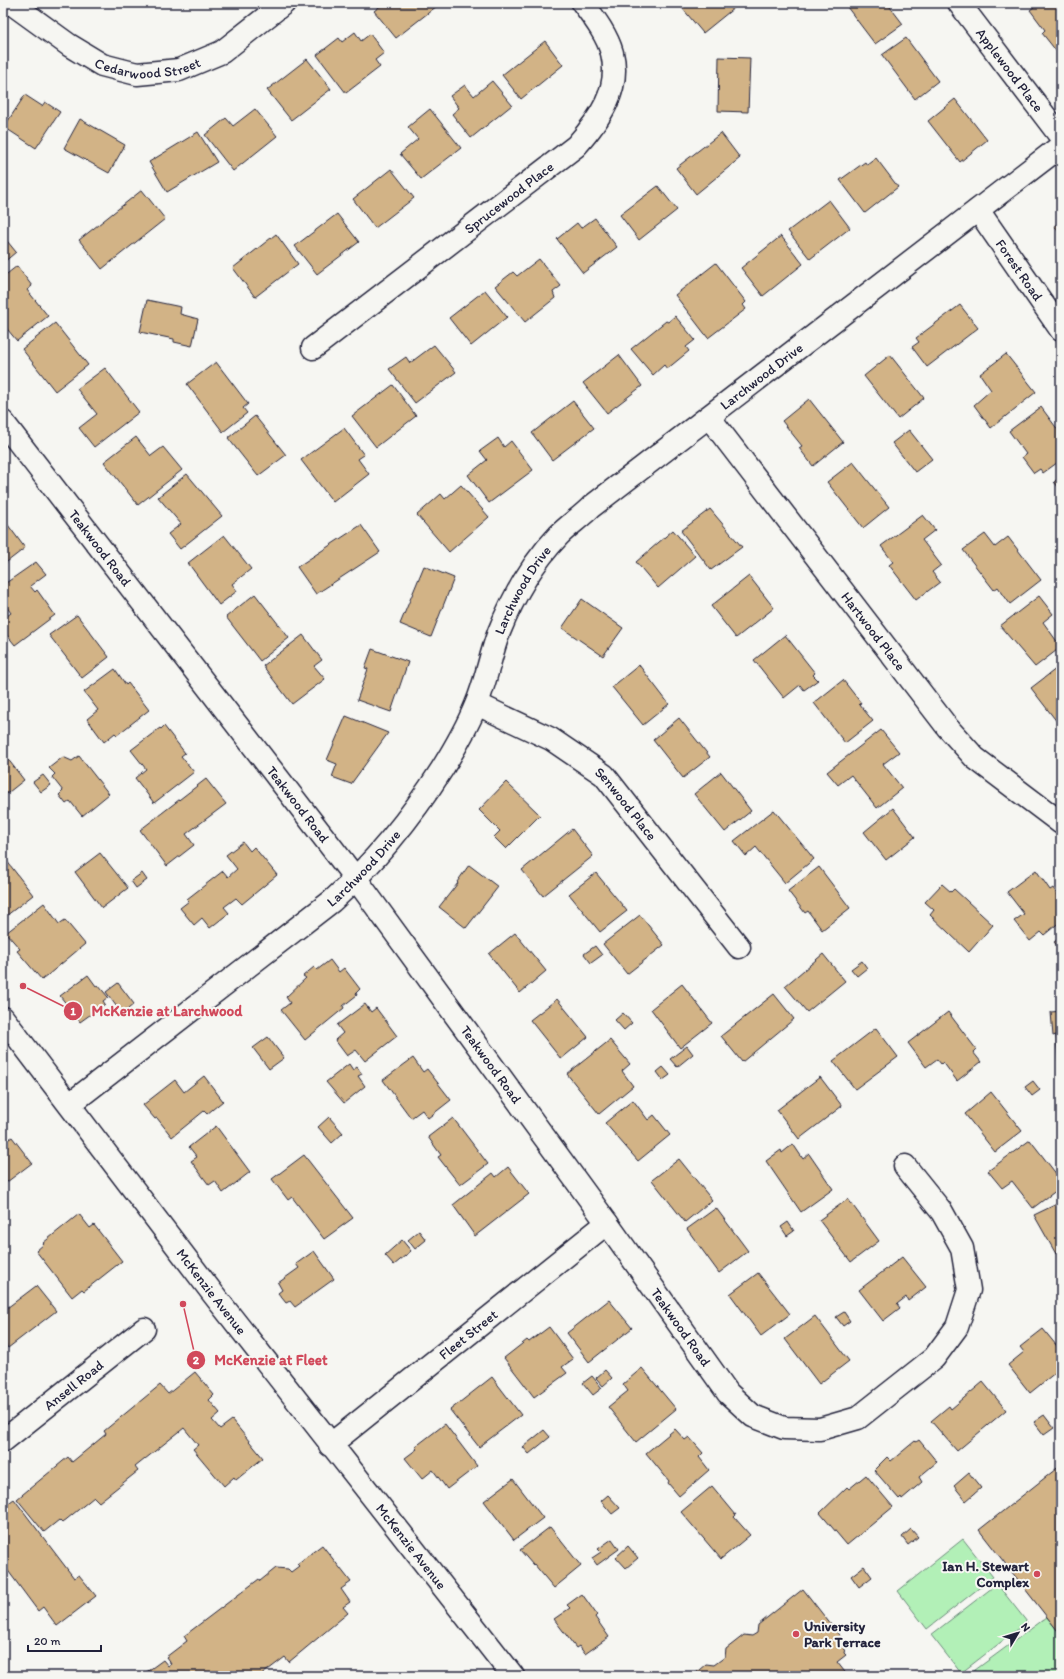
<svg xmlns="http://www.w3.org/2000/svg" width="1064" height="1679" viewBox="0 0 1064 1679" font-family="Itim,sans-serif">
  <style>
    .green { fill: #b2f0b7; stroke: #6a8979 }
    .building { fill: #d2b386; stroke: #22223b }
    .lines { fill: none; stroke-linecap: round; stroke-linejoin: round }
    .street-casing { stroke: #22223b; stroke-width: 25 }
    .secondary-casing { stroke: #22223b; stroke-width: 25 }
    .street { stroke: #f6f6f2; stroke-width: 22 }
    .secondary { stroke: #f6f6f2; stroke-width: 22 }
    .poi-dot { fill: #d1495b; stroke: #f6f6f2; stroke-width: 1.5 }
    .labels { text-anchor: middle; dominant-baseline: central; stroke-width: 4; stroke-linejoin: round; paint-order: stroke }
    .street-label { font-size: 14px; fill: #22223b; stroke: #f6f6f2 }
    .poi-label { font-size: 14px; font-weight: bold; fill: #22223b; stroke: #f6f6f2; text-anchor: end }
    .leader { fill: none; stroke: #d1495b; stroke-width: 1.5 }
    .callout-dot { fill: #d1495b; stroke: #f6f6f2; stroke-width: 1.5 }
    .mark-label { font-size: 12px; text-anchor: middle; font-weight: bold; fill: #fff }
    .callout-label { font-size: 15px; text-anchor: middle; font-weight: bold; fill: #d1495b; stroke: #f6f6f2; stroke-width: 4; stroke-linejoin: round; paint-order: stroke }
  </style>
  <rect width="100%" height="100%" fill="#f6f6f2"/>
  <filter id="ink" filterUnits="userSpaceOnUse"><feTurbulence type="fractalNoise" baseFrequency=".025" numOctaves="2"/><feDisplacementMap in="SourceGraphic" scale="8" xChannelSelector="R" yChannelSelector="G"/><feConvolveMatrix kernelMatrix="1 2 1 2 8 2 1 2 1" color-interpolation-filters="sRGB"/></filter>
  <g filter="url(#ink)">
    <g class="green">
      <polygon points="963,1539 993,1577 927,1629 898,1591"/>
      <polygon points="997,1584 1027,1622 961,1673 931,1635"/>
      <polygon points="1047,1617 1061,1635 1061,1676 967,1676"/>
    </g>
    <g class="building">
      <polygon points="384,3 434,3 437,6 396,38 374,11"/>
      <polygon points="678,3 730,3 734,8 703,33"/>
      <polygon points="844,3 880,3 882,6 887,3 903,24 875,44"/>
      <polygon points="1039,3 1061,3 1061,49 1057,52 1042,33 1045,30 1030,10"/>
      <polygon points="355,32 361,41 370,34 384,53 375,60 380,67 346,93 317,55 339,38 342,42"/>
      <polygon points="906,38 938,81 915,99 882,55"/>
      <polygon points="545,41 563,65 521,99 502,75"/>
      <polygon points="719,57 750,58 748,112 718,111"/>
      <polygon points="307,59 331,89 291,120 267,90"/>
      <polygon points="492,81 512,105 471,138 452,114 459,108 450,96 465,85 474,96"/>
      <polygon points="25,95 42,106 45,102 60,112 36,148 4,127"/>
      <polygon points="955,99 987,140 960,162 928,121"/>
      <polygon points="255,109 277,136 233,171 205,135 226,118 233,126"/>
      <polygon points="430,109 461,148 421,179 400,154 418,139 408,127"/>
      <polygon points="80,119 125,145 109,173 64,148"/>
      <polygon points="198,132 217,162 167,192 149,162"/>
      <polygon points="721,133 740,158 696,194 676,168"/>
      <polygon points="876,158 898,187 865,213 840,180 865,162 867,165"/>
      <polygon points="391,169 414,198 375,228 353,199"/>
      <polygon points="658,186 677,210 639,240 620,215"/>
      <polygon points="142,190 165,219 102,269 79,240"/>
      <polygon points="829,200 850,228 810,259 788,231"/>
      <polygon points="337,214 359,242 317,274 295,246"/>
      <polygon points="595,218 617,247 583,273 557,239 577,223 581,228"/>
      <polygon points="1061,221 1061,235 1054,226"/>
      <polygon points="276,234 298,264 255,297 233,268"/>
      <polygon points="3,236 16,252 3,263"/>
      <polygon points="781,236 803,264 763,296 741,268"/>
      <polygon points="539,259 561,286 553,292 555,298 525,322 495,286 513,272 517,276"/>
      <polygon points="716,263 746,302 743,305 746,309 708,338 675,295"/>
      <polygon points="17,266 32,286 27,290 48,316 17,341 3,324 3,277"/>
      <polygon points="485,290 507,317 471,346 449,318"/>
      <polygon points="147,300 181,307 180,314 198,319 192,346 174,342 174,339 140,332"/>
      <polygon points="960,305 978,328 927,367 912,347 919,342 916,338"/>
      <polygon points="675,316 695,340 686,347 689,351 667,369 664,365 653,375 631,349 666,321 668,322"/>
      <polygon points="55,323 88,365 55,391 22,349"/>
      <polygon points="434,345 456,372 415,403 389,369 406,357 410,363"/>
      <polygon points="1006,354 1036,392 991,428 974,405 991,390 980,374"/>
      <polygon points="619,355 642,386 607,413 583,383"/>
      <polygon points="890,355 924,398 898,419 864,376"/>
      <polygon points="216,362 248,404 243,408 247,413 223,432 187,384"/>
      <polygon points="105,368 139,412 94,447 79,428 97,414 77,389"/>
      <polygon points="393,385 416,416 376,447 352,416"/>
      <polygon points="809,399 843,442 813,466 799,448 802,446 782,421"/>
      <polygon points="573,401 594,428 552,460 532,433"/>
      <polygon points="1041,407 1061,434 1061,460 1043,473 1040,469 1034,473 1022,457 1026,454 1009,431"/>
      <polygon points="255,416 286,455 258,476 228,438"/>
      <polygon points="344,428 364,455 358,459 369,474 333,502 301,460"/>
      <polygon points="909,430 932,459 915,472 892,443"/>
      <polygon points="136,437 151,456 163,447 182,470 138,505 104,462"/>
      <polygon points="498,438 504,447 511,441 533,470 489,503 468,475 487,460 480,451"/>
      <polygon points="853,462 889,507 863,528 827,482"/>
      <polygon points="187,474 222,516 180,549 168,534 181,524 158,497"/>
      <polygon points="1061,476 1061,490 1054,482"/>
      <polygon points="461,485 489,517 449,552 417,515 441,494 445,499"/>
      <polygon points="710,509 742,547 711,570 681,531"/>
      <polygon points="923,515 935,530 922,540 941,565 932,572 940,582 916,600 889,565 893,562 881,546"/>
      <polygon points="5,521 25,548 3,565 3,522"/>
      <polygon points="361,525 380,552 316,594 297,567"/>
      <polygon points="673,530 695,556 658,588 636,562"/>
      <polygon points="985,534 995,547 1008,537 1041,580 1010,604 998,587 994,590 963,550"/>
      <polygon points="224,535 251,569 232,584 237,591 219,605 188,563"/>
      <polygon points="36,562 46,574 30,586 35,592 37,590 55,615 15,645 3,630 3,619 11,613 3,602 3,585"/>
      <polygon points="424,566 454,578 431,637 400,624"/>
      <polygon points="749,576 774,608 736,638 711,606"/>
      <polygon points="255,594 289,638 260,661 226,617"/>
      <polygon points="1039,596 1053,614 1043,622 1061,647 1035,667 1000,626"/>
      <polygon points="582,599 623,628 603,656 562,628"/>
      <polygon points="77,615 109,657 82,678 49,635"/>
      <polygon points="303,635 322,660 314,666 325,679 292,704 263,666"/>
      <polygon points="785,635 815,673 813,675 818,680 804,690 800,685 784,698 754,660"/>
      <polygon points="372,649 408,662 391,712 357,700 368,669 365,668"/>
      <polygon points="639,665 669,704 643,725 612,687"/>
      <polygon points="1061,665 1061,727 1031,688"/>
      <polygon points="115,669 126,685 128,683 149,710 117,735 115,733 104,742 87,719 98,710 84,692"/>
      <polygon points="843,680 861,703 859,704 873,721 845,743 814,703"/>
      <polygon points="346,716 388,733 351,784 332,777 337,764 327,760"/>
      <polygon points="679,718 710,757 683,778 653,740"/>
      <polygon points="164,726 185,753 181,756 194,772 154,803 135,778 146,769 131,750 160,728 161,729"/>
      <polygon points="881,730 899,752 883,764 902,788 877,808 851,775 838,785 827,772"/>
      <polygon points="79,756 109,794 82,816 70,801 66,804 59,795 63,791 52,777 55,774 49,768 63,757 72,761"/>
      <polygon points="7,758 24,780 4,796 3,761"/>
      <polygon points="721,772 751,811 725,832 694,794"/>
      <polygon points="43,775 51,785 41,792 33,782"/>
      <polygon points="206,779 226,804 186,834 194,845 167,866 140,830"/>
      <polygon points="506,782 540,815 506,849 494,837 500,831 479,810"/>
      <polygon points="893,808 915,837 886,860 864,832"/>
      <polygon points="774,810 814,859 785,883 756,847 746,856 734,841"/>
      <polygon points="572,829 593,856 543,896 522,870"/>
      <polygon points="243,842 250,851 254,847 277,875 242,904 236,898 224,907 229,913 210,928 202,918 194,925 180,908 189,901 187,899 223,871 228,877 237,869 226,855"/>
      <polygon points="100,853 128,888 102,908 75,872"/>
      <polygon points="3,856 33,895 6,916 3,912"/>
      <polygon points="469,865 498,887 466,928 439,907 458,883 457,882"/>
      <polygon points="819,867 850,908 822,930 808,911 805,913 788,891"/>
      <polygon points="1036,870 1050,890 1053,888 1061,899 1061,921 1044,935 1041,932 1030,941 1014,921 1024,914 1007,892"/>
      <polygon points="142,873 147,880 136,888 131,881"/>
      <polygon points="596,873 627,911 600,932 569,894"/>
      <polygon points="942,884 951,892 954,889 993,925 969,952 930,915 934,910 925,902"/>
      <polygon points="44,903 59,924 65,920 85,944 42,980 17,951 20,949 6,933"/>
      <polygon points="640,915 664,945 627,974 603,944"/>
      <polygon points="515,933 546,971 520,993 489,954"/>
      <polygon points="1061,937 1061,950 1054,942"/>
      <polygon points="595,946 602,955 591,963 584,954"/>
      <polygon points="823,954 845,981 807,1012 785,986"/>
      <polygon points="330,960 339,972 344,968 360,989 356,993 357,995 343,1006 344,1008 305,1040 281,1010 290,1003 286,997 306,978 303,976 314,967 317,970"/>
      <polygon points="862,961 867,968 857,976 851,969"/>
      <polygon points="88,975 96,986 98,985 108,997 103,1001 105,1004 80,1022 72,1011 69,1014 65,1008 68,1006 60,996"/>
      <polygon points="118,983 134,1004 122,1014 106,992"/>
      <polygon points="682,984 712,1023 680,1048 651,1009"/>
      <polygon points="774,994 794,1019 742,1062 721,1036"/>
      <polygon points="557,999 588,1037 561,1059 530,1020"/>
      <polygon points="365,1004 371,1012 376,1008 397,1036 365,1061 356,1050 347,1056 335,1040 343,1033 337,1025"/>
      <polygon points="1061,1011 1061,1079 1060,1079 1056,1035 1053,1036 1051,1012"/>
      <polygon points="948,1012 976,1049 973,1052 981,1062 957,1081 943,1062 941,1064 937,1059 926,1067 908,1043"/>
      <polygon points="623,1013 632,1023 624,1030 615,1020"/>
      <polygon points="876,1028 898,1057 855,1089 833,1061"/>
      <polygon points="268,1037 284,1058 269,1069 253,1048"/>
      <polygon points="610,1040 630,1064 622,1071 633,1086 599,1114 567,1074"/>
      <polygon points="687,1046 693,1054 677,1067 670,1059"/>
      <polygon points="413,1058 423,1072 427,1069 451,1100 428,1118 422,1110 411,1118 383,1080"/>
      <polygon points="349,1064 353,1070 357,1067 362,1074 358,1076 365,1086 344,1103 326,1082"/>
      <polygon points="663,1067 670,1075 663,1080 657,1072"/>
      <polygon points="204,1076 223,1101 207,1114 204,1111 172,1137 157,1118 155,1119 143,1105 175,1080 184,1092"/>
      <polygon points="820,1077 842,1106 799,1139 777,1110"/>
      <polygon points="1033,1081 1040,1090 1032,1096 1025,1087"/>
      <polygon points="991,1092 1022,1131 995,1152 965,1114"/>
      <polygon points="633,1100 648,1120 654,1115 670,1135 638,1161 605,1123"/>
      <polygon points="329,1117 343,1133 332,1143 318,1127"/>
      <polygon points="453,1118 488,1164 460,1185 438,1157 441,1155 428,1137"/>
      <polygon points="216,1126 250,1172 223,1193 215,1181 209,1185 191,1161 197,1157 189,1147"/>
      <polygon points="3,1131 9,1139 12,1137 32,1163 3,1185"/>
      <polygon points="1030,1140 1061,1180 1061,1187 1033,1208 1012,1181 1002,1188 988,1171"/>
      <polygon points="793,1144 803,1159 809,1154 833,1189 801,1212 766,1161 781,1150 782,1153"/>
      <polygon points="304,1155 353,1218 324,1239 292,1197 288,1200 272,1179"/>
      <polygon points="679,1159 712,1200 685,1222 652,1180"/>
      <polygon points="508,1167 529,1194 475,1236 453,1205 493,1173 496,1177"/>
      <polygon points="848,1199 879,1241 851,1262 819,1220"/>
      <polygon points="1061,1202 1061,1251 1056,1254 1034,1215"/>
      <polygon points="716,1208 748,1251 719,1273 687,1229"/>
      <polygon points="79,1214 90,1228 94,1225 122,1261 84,1291 82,1289 72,1297 36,1251 44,1244 43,1243"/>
      <polygon points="788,1222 794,1231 787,1236 781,1227"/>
      <polygon points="419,1231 426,1240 415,1249 408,1240"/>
      <polygon points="402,1240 411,1251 394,1265 385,1255"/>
      <polygon points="314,1251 334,1279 295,1307 290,1301 286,1303 278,1293 282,1290 278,1283 299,1268 296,1264"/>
      <polygon points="902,1257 926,1287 908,1301 906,1297 897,1304 900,1308 883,1321 859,1290"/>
      <polygon points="758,1273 790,1314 761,1336 730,1294"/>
      <polygon points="36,1286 56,1311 8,1348 3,1341 3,1311"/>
      <polygon points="609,1300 632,1328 589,1362 567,1333"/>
      <polygon points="844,1312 850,1321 843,1326 836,1317"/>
      <polygon points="815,1316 849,1361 819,1384 785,1339"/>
      <polygon points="549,1327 573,1359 562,1367 567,1373 534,1397 504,1358 527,1340 529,1342"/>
      <polygon points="1043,1329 1061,1351 1061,1368 1030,1393 1008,1365 1024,1352 1020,1347"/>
      <polygon points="642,1368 676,1409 636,1442 608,1407 628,1391 623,1384"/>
      <polygon points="605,1370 612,1378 603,1386 596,1378"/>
      <polygon points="195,1372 214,1395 209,1400 220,1413 212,1420 220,1429 232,1420 263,1458 236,1480 234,1477 224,1486 193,1449 198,1445 184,1428 135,1467 138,1471 99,1502 94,1497 62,1523 59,1520 44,1532 17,1499 68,1457 72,1462 106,1434 104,1431 160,1385 168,1394"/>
      <polygon points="592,1376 602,1388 593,1395 583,1383"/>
      <polygon points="492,1377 521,1415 479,1447 450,1410"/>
      <polygon points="983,1382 1006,1410 957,1451 931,1421 949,1406 951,1409"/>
      <polygon points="1044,1415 1054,1428 1044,1435 1034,1422"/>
      <polygon points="445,1424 477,1466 447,1489 433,1470 422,1479 405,1458 417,1449 415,1447"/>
      <polygon points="675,1429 685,1440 689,1437 703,1453 699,1457 709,1470 679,1496 668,1483 669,1481 646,1453"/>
      <polygon points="544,1430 550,1437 529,1454 523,1447"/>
      <polygon points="919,1440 937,1462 919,1477 922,1482 902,1499 901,1497 899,1499 874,1470 887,1457 891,1461 915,1441 916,1442"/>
      <polygon points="1061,1465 1061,1635 979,1530"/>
      <polygon points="969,1473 981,1488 966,1501 954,1486"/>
      <polygon points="866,1475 893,1507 847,1545 820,1513 847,1487 849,1489"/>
      <polygon points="513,1479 543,1518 514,1540 484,1501"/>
      <polygon points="712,1486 736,1515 734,1517 750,1535 721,1559 681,1512"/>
      <polygon points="608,1495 620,1508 612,1514 601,1501"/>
      <polygon points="14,1499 74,1578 79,1575 96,1596 57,1626 43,1607 38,1611 3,1564 3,1507"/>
      <polygon points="550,1527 581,1566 554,1588 534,1564 533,1565 520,1550"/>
      <polygon points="911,1529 918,1537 908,1545 902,1537"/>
      <polygon points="612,1539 619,1549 597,1565 592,1558 601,1552 598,1549"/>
      <polygon points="322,1545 351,1582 341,1589 350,1602 343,1607 348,1613 289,1662 285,1657 260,1676 141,1676 163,1660 168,1666 171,1664 166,1657 187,1641 184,1636 259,1579 260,1581 276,1568 288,1569 291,1572 299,1566 297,1564"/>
      <polygon points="628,1546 638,1558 626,1568 616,1557"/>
      <polygon points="864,1566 872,1577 859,1587 851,1576"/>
      <polygon points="803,1589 846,1644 844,1653 846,1655 837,1662 848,1676 692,1676 706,1664 714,1665 725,1657 726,1649 744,1635 752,1636 757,1633 758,1625"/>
      <polygon points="582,1594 597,1615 595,1617 609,1637 585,1654 579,1646 576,1648 554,1619 570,1608 567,1605"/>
    </g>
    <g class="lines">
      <defs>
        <g id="street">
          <path id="s1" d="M11,3l58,42 33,20 35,9 42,-4 43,-18 62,-49"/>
          <path id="s2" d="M959,3l102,134"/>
          <path id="s3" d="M978,210l83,120"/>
          <path id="s4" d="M313,348l263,-202c23,-26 45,-56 36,-93 -5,-18 -18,-35 -29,-50"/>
          <path id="s5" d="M709,417l239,311 27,30 86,65"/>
          <path id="s6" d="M3,422l353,457 251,344 121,170 25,23 31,12 36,1 38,-11 76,-60 23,-31 12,-37 -7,-42 -20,-36 -37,-46"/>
          <path id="s7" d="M477,704l74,35 53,36 135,172"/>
          <path id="s8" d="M70,1104l262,-203c43,-39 79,-83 110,-132 13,-21 25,-42 34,-64 10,-23 14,-49 23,-73 14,-35 33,-69 60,-97 10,-10 22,-18 32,-28l470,-361"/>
          <path id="s9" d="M3,1441l141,-112"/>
          <path id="s10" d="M330,1445l277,-222"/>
        </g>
        <g id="secondary">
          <path id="s11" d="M3,1018l211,277 299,381"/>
        </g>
      </defs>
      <use href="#street" class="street-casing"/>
      <use href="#secondary" class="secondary-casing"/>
      <use href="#street" class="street"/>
      <use href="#secondary" class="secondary"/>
    </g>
  </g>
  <g class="poi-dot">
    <circle cx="1037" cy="1574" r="4"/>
    <circle cx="796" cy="1634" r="4"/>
  </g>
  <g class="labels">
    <g class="street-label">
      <text stroke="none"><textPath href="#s1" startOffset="157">Cedarwood Street</textPath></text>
      <text stroke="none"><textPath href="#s2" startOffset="84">Applewood Place</textPath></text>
      <text stroke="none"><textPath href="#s4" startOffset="247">Sprucewood Place</textPath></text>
      <text stroke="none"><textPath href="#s3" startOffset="73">Forest Road</textPath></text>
      <text stroke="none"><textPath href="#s8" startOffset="1025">Larchwood Drive</textPath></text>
      <text stroke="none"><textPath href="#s6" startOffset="159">Teakwood Road</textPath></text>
      <text stroke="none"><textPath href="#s8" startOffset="701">Larchwood Drive</textPath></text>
      <text stroke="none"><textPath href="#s5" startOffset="270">Hartwood Place</textPath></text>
      <text stroke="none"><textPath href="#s6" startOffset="483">Teakwood Road</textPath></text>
      <text stroke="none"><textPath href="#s7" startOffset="182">Senwood Place</textPath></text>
      <text stroke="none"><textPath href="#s8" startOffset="377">Larchwood Drive</textPath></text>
      <text stroke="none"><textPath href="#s6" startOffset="807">Teakwood Road</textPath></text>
      <text stroke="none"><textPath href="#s11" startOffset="344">McKenzie Avenue</textPath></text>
      <text stroke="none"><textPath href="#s6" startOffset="1131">Teakwood Road</textPath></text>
      <text stroke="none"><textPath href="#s10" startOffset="177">Fleet Street</textPath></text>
      <text stroke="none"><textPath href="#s9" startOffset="90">Ansell Road</textPath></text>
      <text stroke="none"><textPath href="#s11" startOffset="668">McKenzie Avenue</textPath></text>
    </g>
    <g class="poi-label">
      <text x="1029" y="1566">Ian H. Stewart<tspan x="1029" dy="16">Complex</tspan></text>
      <text x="804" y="1626" text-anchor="start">University<tspan x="804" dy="16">Park Terrace</tspan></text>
    </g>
  </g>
  <path class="leader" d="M23 986L73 1011M183 1304L196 1360"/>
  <g class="callout-dot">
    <circle cx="23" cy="986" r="4"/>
    <circle cx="183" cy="1304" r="4"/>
    <circle cx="73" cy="1011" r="10"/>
    <circle cx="196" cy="1360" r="10"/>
  </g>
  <g class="mark-label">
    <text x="73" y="1015">1</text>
    <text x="196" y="1364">2</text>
  </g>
  <g class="callout-label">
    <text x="167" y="1016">McKenzie at Larchwood</text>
    <text x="271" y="1365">McKenzie at Fleet</text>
  </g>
  <rect width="1064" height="1679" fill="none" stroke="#f6f6f2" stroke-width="16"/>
  <rect x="8" y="8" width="1048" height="1663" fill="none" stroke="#22223b" stroke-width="1.5" filter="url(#ink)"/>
  <g transform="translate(1018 1633) rotate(52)" stroke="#f6f6f2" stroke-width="3" paint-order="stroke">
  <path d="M0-3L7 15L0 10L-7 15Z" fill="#22223b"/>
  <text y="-6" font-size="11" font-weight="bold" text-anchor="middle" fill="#22223b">N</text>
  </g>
  <path d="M28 1645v6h73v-6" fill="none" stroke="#22223b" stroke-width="2"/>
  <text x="34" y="1645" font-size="12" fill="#22223b" stroke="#f6f6f2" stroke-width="3" paint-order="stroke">20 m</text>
</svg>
